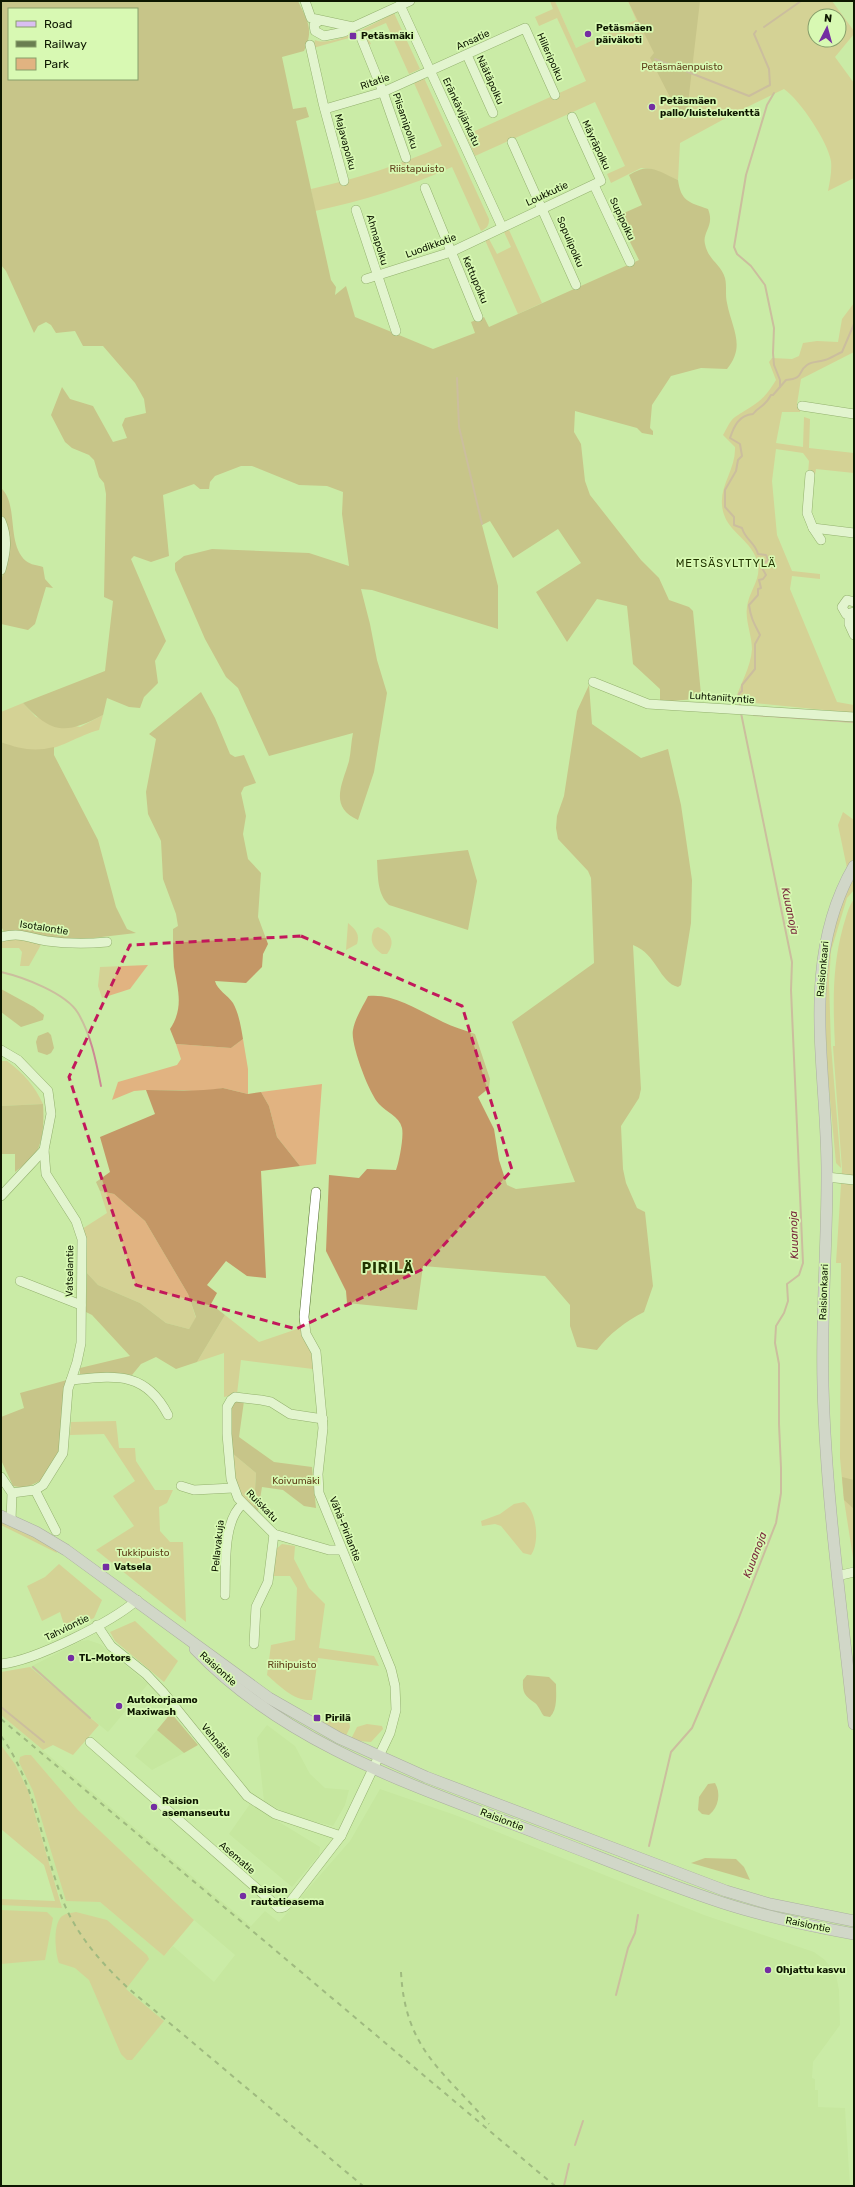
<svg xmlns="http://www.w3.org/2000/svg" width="855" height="2187" viewBox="0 0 855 2187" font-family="Rubik,sans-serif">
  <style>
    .built { fill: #c0e397; fill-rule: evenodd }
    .green { fill: #e1b381; fill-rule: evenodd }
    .forest { fill: #c49766; fill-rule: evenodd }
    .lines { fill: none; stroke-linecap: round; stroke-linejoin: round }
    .stream { stroke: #cc8894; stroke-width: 2 }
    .minor-casing { stroke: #506b2a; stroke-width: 10 }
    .major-casing { stroke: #836797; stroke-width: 12 }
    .minor { stroke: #fff; stroke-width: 9 }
    .major { stroke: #dabef2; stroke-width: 11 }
    .rail { stroke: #6a7e51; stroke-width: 2; stroke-dasharray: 5 5; stroke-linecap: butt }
    .marked { fill: none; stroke: #c2185b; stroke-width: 3; stroke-dasharray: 8 5; stroke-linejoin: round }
    .poi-dot { fill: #742ea2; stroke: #d8f9b3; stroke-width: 1.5 }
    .labels { text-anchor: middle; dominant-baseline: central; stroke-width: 3.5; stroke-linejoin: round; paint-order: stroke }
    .poi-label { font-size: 10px; font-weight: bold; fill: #0d1700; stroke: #d8f9b3; text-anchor: start }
    .street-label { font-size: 10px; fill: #0d1700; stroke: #d8f9b3 }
    .park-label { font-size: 10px; fill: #61411b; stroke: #d8f9b3 }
    .neighbourhood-label { font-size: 11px; letter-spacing: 1px; fill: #223501; stroke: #d8f9b3 }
    .water-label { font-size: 11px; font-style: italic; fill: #79283c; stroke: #d8f9b3 }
    .district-label { font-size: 14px; font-weight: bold; letter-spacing: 1px; fill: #223501; stroke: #d8f9b3 }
  </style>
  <rect width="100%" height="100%" fill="#cbeba6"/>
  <g class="built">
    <polygon points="555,1 628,1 636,20 576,48"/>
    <polygon points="88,1640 100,1644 148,1684 108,1732 30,1667 81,1641"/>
    <path d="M1,1715l250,211 14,-15 14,11 71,-81 30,-52 75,26 249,100 110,37 11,8 11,15 3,15 1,35 -27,37 -1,16 3,1v11h3v17l27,1 5,78h-849v-283l51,3 9,-4 -33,-112 -13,-26 -14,-19zM31,1755l47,55 116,110 41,35 -21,27 -41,-36 -9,10 -64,-54 -32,-2 -35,-109z"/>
    <polygon points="267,1725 295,1746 310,1774 325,1788 349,1790 345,1805 333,1826 291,1816 264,1801 257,1738"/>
    <polygon points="157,1730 184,1753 152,1770 135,1756"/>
    <polygon points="250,1804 320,1847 319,1855 292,1887 229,1834"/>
  </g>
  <g class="green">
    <path d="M550,1h5l21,47 60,-28 -8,-19h204l22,30v3l-19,23 19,26v95l-26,13c2,-10 4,-20 3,-30 -3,-19 -31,-61 -47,-72l-47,23 -57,31 -2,37 -26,-11 -11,-1 -30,15 -4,-9 18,-8 -30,-64 -120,54 -9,-21 120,-54 -29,-63 -18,8 -4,-9 18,-8zM815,16h24v24h-24z"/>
    <path d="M394,13l26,56 -11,5 -23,-51 -21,9 6,12 -11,3 -4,-11 -43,12 2,-8c18,8 62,-18 79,-27z"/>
    <path d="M424,78l65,141c0,7 -2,9 -8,12l-29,-64c-44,20 -90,34 -137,44l-4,-22c45,-10 89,-24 131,-43l-28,-63z"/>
    <polygon points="509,230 542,303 518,314 485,240 489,239 497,254 511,247 504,232"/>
    <path d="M854,303v49l-53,27 -4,25 4,1 -1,7h-18l-6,31 27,4 1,-30 6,2 -1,29 45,5v20l-38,-4 -1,6 -7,-1 1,-13 -6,-8 -27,-4 -4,32 5,54 15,36 28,3v5l-28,-3 -2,13 47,113 17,3v8l-119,-12c5,-17 16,-34 17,-52 0,-14 -7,-28 -5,-42 2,-17 16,-29 10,-47 -8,-23 -33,-29 -35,-55 -2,-20 14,-37 13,-58l-12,-12c3,-5 7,-15 12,-18 21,-14 27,-14 41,-37l-7,-18 3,-4 20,1 7,-3 4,-13 14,-2 21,1 4,-23z"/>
    <path d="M23,703l13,14 44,10 23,-12 -4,15c-20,5 -40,20 -62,21 -12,1 -25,-4 -36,-9v-30z"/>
    <polygon points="843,812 854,820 854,858 847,868 838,825"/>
    <polygon points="854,875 854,890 847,898 831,951 829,982 831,1045 841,1168 836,1163 827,1067 824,981 835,918"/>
    <path d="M854,899v665l-10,-64 -4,-42 1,-195h-5l6,-94 -9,-123h2c-2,-41 -3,-79 8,-119 3,-9 5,-20 11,-28z"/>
    <path d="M348,923c8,7 12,11 9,21l-11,6z"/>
    <path d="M378,927c13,6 18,15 9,27h-5c-10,-7 -13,-14 -8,-25z"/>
    <polygon points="13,937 42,943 29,966 20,966 22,952 19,948 1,948 1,940"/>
    <polygon points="148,965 130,989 102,998 98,986 100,967"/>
    <polygon points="243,1039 248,1069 248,1094 223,1088 203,1092 183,1090 146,1090 134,1091 112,1100 118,1082 177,1065 181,1059 176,1044 231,1048"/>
    <path d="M1,1061h6c17,13 27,24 36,43l-42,2z"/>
    <polygon points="322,1084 316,1164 300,1166 277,1137 269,1106 261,1092"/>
    <polygon points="100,1191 114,1194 145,1221 188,1294 196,1318 189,1329 166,1323 140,1303 98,1285 87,1273 86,1247 82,1229 107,1213"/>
    <polygon points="225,1315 259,1342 300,1328 311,1349 313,1369 241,1360 237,1394 224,1397 224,1353 197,1362"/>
    <polygon points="116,1421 119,1448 135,1448 136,1461 155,1490 173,1490 167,1503 159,1507 160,1531 170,1542 183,1542 186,1622 96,1550 134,1526 113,1496 135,1481 104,1434 70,1435 71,1422"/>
    <path d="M232,1453l24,20 -2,34c-24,-17 -19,-27 -22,-54z"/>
    <path d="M524,1502c13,9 16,41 7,53l-8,-2 -22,-27 -6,-2 -13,2 -1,-5 19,-7 14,-10z"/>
    <polygon points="1,1522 28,1533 56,1550 57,1553 1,1525"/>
    <path d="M282,1544l13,2 -1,13 15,29 16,16 -6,44 55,8 5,10 -61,-8 -6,42c-19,1 -32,-14 -45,-25l4,-30 24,-5 2,-52 -7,-12h-20l5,-26z"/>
    <polygon points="59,1564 102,1600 94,1618 66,1631 60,1612 42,1621 27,1586 45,1577"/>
    <polygon points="135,1621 178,1661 164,1682 115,1641 110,1632"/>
    <polygon points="30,1667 99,1725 73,1755 53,1745 43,1750 1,1715 1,1672"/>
    <polygon points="326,1717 349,1722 350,1727 346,1736 323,1722"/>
    <polygon points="367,1724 382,1726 383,1729 371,1742 358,1741 351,1739 357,1727"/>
    <polygon points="1,1745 15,1764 28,1790 62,1908 1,1905 1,1899 55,1901 44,1865 1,1829"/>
    <polygon points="25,1755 31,1755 78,1810 194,1920 164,1956 100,1902 66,1901 33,1791 19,1762 20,1757"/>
    <polygon points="1,1910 47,1912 53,1918 45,1960 1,1964"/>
    <path d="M76,1912l31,8 40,35 2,4 -23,30 38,32 -32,39h-5l-6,-6 -32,-74 -14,-12 -16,-5c-4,-10 -7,-43 5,-48 3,-2 9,-2 12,-3z"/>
  </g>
  <g class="forest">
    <path d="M1,1h297c10,21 16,28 6,50l-22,6 11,52 13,-2 3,10 -13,4 35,159 5,7 -1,8 11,-9 9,31 78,32 42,-16 -4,-11 13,-5 5,10 150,-67 -22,-44 25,-11 -13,-30c21,-13 28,-4 49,5 3,21 10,22 30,29 7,17 -6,23 -3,35 3,16 16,20 20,34 2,8 0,17 2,25 5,26 19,43 0,66l-26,-1 -30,8 -19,29 -2,23 3,3v4l-11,-2 -5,-5 -62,-17 -1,21 7,12 4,37 5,14 51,65 18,18 10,22 20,7 4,4 7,73 1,10 6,4 -47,4v-13l-27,-25 -6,-58 -30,-7 -30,43 -31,-50 45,-29 -23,-34 -45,29 -23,-37 -8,4 16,61v43l-126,-39 -11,-1 9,35 7,36 10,33 -13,79 -16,48c-30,-13 -15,-37 -9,-59 2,-9 2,-19 4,-28l-84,23 -31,-68 -12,-11 -21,-38 -30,-69v-7l9,-7 28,-7 97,4 40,13 -7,-52 1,-22 -16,-6 -28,-1 -47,-19h-11l-26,10 -5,6 -1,7h-9l-6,-5 -31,11 6,61 -18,6 -17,-6 -3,3 35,82 -11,20 3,22 -14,14 -4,11 -11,-1 -22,-9 -4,17c-37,19 -50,20 -80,-12l82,-32 8,-70 -9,-4 2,-103 -2,-11 -5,-6 -5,-17 -5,-5 -17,-7 -7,-6 -14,-27 11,-28 8,12 23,7 20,36 14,-4 -5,-13 3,-7 21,-5 -2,-14 -9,-16 -32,-37h-20l-8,-15 -19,2 -5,-8 -5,-3 -8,4 -4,7 -28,-62 -5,-6zM9,9h128v70h-128z"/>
    <polygon points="628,1 700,1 687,112 678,113 650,58 654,53"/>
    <path d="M1,488c18,16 5,56 25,73 5,4 11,4 17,6l2,12 8,9 -7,-1 -11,37 -7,6 -27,-6v-43l8,-28 -1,-20 -7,-20z"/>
    <path d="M589,685l3,39 49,34 27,-9 13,56 11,75 -1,43 -10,62 -3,2c-19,-5 -21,-33 -45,-42l8,144 -2,9 -18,28 2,43 3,14 11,25 8,4 8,74 -9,26c-18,9 -35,22 -47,38l-20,-3 -7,-21v-21l-25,-29 -122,-10 -6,44 -70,-7 -1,-12 -20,-40 3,-76 30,3 8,-9 29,1c3,-8 8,-33 6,-42 -3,-12 -16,-16 -23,-24 -10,-10 -29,-61 -26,-74 2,-12 10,-24 15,-34 26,-3 52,15 75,26 10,5 22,8 32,12l15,45 -1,9 -11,9 16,32 5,31 8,25 9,4 59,-7 -63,-160 82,-59 -3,-85 -3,-7 -30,-32 -2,-11 1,-12 7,-20 13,-85z"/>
    <path d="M201,692l14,26 15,36 5,3 9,-2 12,28 -12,4 -3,6 5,23 -3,18 5,25 13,14 -3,44 10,27 -5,10 -1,13 -16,16 -31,-2c2,9 13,14 18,22 6,11 8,24 10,36l-12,9 -55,-4 -6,-15c14,-21 8,-39 4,-62 -1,-12 -1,-25 -1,-38l5,-3 -2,-12 -13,-35 -2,-38 -13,-27 -2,-22 10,-53 -7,-5z"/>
    <path d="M1,742c19,7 33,10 53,5v8l44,85 18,67 11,22 9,4 -60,7 -31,-2 -15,-5 -26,-1 -3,-6z"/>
    <path d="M468,850l9,31 -9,49 -79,-25c-12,-11 -11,-29 -12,-45z"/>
    <polygon points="1,989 34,1007 44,1015 43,1020 21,1027 1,1012"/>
    <polygon points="48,1032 51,1035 54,1048 51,1053 47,1055 38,1052 36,1042 38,1036"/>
    <path d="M223,1088l25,6 13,-2 8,14 8,31 23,29 -39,5 5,107 -19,-2 -21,-15 -19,24 10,8 -6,11 14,11 -28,47 -21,7 -20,-12 -15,7 -9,11 -14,-2 -38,1v-6l50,-12 -38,-41 -6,-3 1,-39 11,12 42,18 26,20 23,6 7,-12 -8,-23 -43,-73 -31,-27 -14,-3 -4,-9 14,-10 -10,-35 55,-23 -9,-24c25,0 51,2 77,-2z"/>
    <path d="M43,1104c1,15 1,35 -7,49 -4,7 -15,14 -21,19v-18h-14v-48z"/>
    <polygon points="67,1380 60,1449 42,1480 25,1488 13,1486 1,1460 1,1417 24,1408 20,1393"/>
    <polygon points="244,1401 239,1437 274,1462 312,1467 316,1508 304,1506 283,1490 262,1487 258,1511 254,1507 256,1473 232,1453 230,1410 235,1402"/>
    <polygon points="842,1477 854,1480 854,1509 844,1500"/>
    <path d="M527,1675l22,2 7,7c0,10 2,25 -6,33l-6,-1c-3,-3 -5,-10 -9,-13 -10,-7 -13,-10 -12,-23z"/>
    <polygon points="171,1713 198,1745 184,1753 157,1730"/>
    <path d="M715,1783c6,10 4,24 -6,32l-7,-1 -4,-4 1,-13 9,-13z"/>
    <polygon points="705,1858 736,1859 744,1867 750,1880 691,1863"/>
  </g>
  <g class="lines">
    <g class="stream">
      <polyline points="764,27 801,1"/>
      <polyline points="655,59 749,96 770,85 769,69 754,34 756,31"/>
      <polyline points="774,93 767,105 746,175 734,247 737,254 751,266 765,285 774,328 773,353 774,365 780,380 780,387"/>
      <polyline points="457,378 459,427 482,524"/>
      <path d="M740,705l-1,-11 3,-3v-6l13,-16v-25l5,-9c-6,-12 -9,-16 -11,-30l9,-10v-6l3,-1 -2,-8 4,-1 3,-4 -5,-9 7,-6 -2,-5 -8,-1c-3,-12 -12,-13 -16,-26l-8,-3v-8l-9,-10v-17l11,-19 2,-11 4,-4 -2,-12 -10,-6c4,-12 9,-23 23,-24 7,-9 11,-6 18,-19h2l13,-15c19,-2 11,-8 21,-15 5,-4 12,-3 18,-5 6,-2 12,-6 17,-8l12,-28"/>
      <polyline points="754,715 854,722"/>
      <path d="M1,972c22,5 65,21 77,41 13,22 18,48 23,73"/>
      <polyline points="33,1667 90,1718"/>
      <polyline points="1,1707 44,1742"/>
      <polyline points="649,1846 671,1752 692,1728 738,1620 776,1523 781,1493 781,1468 779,1424 779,1364 775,1343 776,1326 784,1313 788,1301 787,1284 799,1275 803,1263 791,990 792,962 741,713"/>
      <polyline points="616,1995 628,1948 635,1933 638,1915"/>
      <polyline points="575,2145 583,2121"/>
      <polyline points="564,2186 569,2164"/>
    </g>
    <defs>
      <g id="minor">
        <polyline points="305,1 311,18 353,27 410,1"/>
        <polyline points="400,5 502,227"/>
        <polyline points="319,21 314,25 315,31 324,36 344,32 353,27"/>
        <polyline points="360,35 383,92 406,158"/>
        <polyline points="310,45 323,103 344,181"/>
        <polyline points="467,55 493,113"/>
        <polyline points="325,109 383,92 525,28 555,95"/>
        <polyline points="512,142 576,285"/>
        <polyline points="594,185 630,262"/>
        <polyline points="425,188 478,317"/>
        <polyline points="356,210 396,331"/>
        <polyline points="366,279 451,252 601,181 572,117"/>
        <polyline points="802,406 854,414"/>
        <polyline points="810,475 807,513 813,528 854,533"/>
        <path d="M1,521c7,17 5,31 0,49"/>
        <polyline points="813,528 821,540"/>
        <polyline points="854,602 847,600 842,607 846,614 854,612"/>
        <polyline points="849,615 849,624 854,635"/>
        <polyline points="593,682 648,704 854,717"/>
        <path d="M1,937c21,-5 27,1 46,4 21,3 40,3 60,1"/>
        <polyline points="1,1050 18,1060 48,1091 51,1114 44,1150 46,1174 76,1221 82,1239 81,1343 77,1362 68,1389 63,1453 43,1485 35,1490 12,1493"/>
        <polyline points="827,1177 854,1180"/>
        <polyline points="1,1196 44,1150"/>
        <polyline points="20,1281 81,1305"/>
        <path d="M71,1380c43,-4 74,-10 97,35"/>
        <polyline points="323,1419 290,1414 271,1402 261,1400 235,1397 231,1400 227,1407 227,1434 231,1479 238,1498 274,1534 329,1550 341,1550"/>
        <polyline points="1,1477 12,1493 11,1520"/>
        <polyline points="181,1486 194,1490 233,1488"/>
        <polyline points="35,1490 56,1531"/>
        <polyline points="837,1576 854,1572"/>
        <path d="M225,1595c1,-25 -3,-75 18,-91"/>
        <polyline points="97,1625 111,1646 146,1674 163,1692 247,1796 275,1814 341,1836"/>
        <polyline points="254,1644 256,1607 268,1582 274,1534"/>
        <path d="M1,1664c33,-3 111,-42 136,-64"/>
        <polyline points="90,1742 279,1908 284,1907 290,1902 341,1836 390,1733 396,1710 395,1686 391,1669 319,1493 318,1474 323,1428 316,1352 306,1334 304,1317 316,1192"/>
      </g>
      <g id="major">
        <path d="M854,866c-56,96 -26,206 -27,311 0,70 -6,139 -4,209 3,113 19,225 31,338"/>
        <polyline points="1,1516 36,1532 66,1550 269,1698 339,1738 426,1777 726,1891 770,1904 854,1921"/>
        <path d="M195,1649c92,97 223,138 344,185 61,23 122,49 184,69 43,14 87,23 131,31"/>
      </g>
    </defs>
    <use href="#minor" class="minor-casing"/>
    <use href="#major" class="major-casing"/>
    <use href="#minor" class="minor"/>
    <use href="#major" class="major"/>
    <g class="rail">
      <polyline points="1,1719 555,2186"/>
      <path d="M1,1736c36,50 40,109 62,165 13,33 39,63 65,87l235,198"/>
      <path d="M401,1972c4,78 43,99 88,152"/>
    </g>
  </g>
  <path d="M0 0H855V2187H0ZM301,936l161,70 50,164 -91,100 -125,59 -160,-44 -67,-208 61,-132z" fill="#cbeba6" fill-opacity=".55" fill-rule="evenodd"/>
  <path class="marked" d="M301,936l161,70 50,164 -91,100 -125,59 -160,-44 -67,-208 61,-132z"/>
  <g class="poi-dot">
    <circle cx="588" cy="34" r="4"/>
    <rect x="349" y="32" width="8" height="8" rx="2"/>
    <circle cx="652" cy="107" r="4"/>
    <rect x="102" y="1563" width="8" height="8" rx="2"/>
    <circle cx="71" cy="1658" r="4"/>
    <circle cx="119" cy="1706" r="4"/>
    <rect x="313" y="1714" width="8" height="8" rx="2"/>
    <circle cx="154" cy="1807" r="4"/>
    <circle cx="243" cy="1896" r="4"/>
    <circle cx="768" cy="1970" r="4"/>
  </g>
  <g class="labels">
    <g class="poi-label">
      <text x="596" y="28">Petäsmäen<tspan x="596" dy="12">päiväkoti</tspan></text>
      <text x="361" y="36">Petäsmäki</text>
      <text x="660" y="101">Petäsmäen<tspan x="660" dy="12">pallo/luistelukenttä</tspan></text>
      <text x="114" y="1567">Vatsela</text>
      <text x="79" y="1658">TL-Motors</text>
      <text x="127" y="1700">Autokorjaamo<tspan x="127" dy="12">Maxiwash</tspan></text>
      <text x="325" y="1718">Pirilä</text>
      <text x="162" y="1801">Raision<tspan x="162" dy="12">asemanseutu</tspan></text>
      <text x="251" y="1890">Raision<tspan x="251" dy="12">rautatieasema</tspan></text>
      <text x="776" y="1970">Ohjattu kasvu</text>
    </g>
    <g class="street-label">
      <text transform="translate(473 40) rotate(-24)">Ansatie</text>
      <text transform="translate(550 57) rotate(66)">Hilleripolku</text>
      <text transform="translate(490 80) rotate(66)">Näätäpolku</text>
      <text transform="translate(375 82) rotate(-19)">Ritatie</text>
      <text transform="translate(461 112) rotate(65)">Eränkävijänkatu</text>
      <text transform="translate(405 121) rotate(71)">Piisamipolku</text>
      <text transform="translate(345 142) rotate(75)">Majavapolku</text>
      <text transform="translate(596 145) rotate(65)">Mäyräpolku</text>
      <text transform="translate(547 194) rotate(-25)">Loukkutie</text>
      <text transform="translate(622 219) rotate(65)">Supipolku</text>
      <text transform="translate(377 240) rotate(73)">Ahmapolku</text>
      <text transform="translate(570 242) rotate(67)">Sopulipolku</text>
      <text transform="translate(431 246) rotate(-20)">Luodikkotie</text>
      <text transform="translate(475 280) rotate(67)">Kettupolku</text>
      <text transform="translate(722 698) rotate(4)">Luhtaniityntie</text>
      <text transform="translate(44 928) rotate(9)">Isotalontie</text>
      <text transform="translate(823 969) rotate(-85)">Raisionkaari</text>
      <text transform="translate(70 1271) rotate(-89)">Vatselantie</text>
      <text transform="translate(824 1292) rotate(-88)">Raisionkaari</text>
      <text transform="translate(262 1506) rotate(46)">Ruiskatu</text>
      <text transform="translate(345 1529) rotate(68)">Vähä-Pirilantie</text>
      <text transform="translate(218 1546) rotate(-84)">Pellavakuja</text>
      <text transform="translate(67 1628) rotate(-26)">Tahviontie</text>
      <text transform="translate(218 1669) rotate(42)">Raisiontie</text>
      <text transform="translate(216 1741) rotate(51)">Vehnätie</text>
      <text transform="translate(502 1820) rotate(21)">Raisiontie</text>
      <text transform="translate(237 1858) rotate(41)">Asematie</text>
      <text transform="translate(808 1925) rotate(12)">Raisiontie</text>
    </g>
    <g class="park-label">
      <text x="682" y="67">Petäsmäenpuisto</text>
      <text x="417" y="169">Riistapuisto</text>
      <text x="296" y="1481">Koivumäki</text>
      <text x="143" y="1553">Tukkipuisto</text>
      <text x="292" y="1665">Riihipuisto</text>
    </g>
    <g class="neighbourhood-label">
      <text x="726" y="563">METSÄSYLTTYLÄ</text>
    </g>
    <g class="water-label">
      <text transform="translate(790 911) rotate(78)">Kuuanoja</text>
      <text transform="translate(794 1235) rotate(-92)">Kuuanoja</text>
      <text transform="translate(755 1555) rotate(-69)">Kuuanoja</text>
    </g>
    <g class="district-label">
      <text x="388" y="1268">PIRILÄ</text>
    </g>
  </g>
  <rect width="855" height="2187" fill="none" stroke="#0d1700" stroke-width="4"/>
  <rect x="8" y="8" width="130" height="72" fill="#d8f9b3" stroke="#879f6b"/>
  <rect x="16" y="21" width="20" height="6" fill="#dabef2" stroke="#879f6b"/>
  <text x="44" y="28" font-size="12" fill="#0d1700">Road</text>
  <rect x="16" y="41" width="20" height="6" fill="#6a7e51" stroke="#879f6b"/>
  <text x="44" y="48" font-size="12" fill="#0d1700">Railway</text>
  <rect x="16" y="58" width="20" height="12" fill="#e1b381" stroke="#879f6b"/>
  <text x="44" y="68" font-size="12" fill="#0d1700">Park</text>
  <g transform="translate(827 28) rotate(6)"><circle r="19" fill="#d8f9b3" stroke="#879f6b"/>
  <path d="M0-3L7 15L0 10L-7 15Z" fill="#742ea2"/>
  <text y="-6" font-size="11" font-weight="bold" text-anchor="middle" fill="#0d1700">N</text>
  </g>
</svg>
